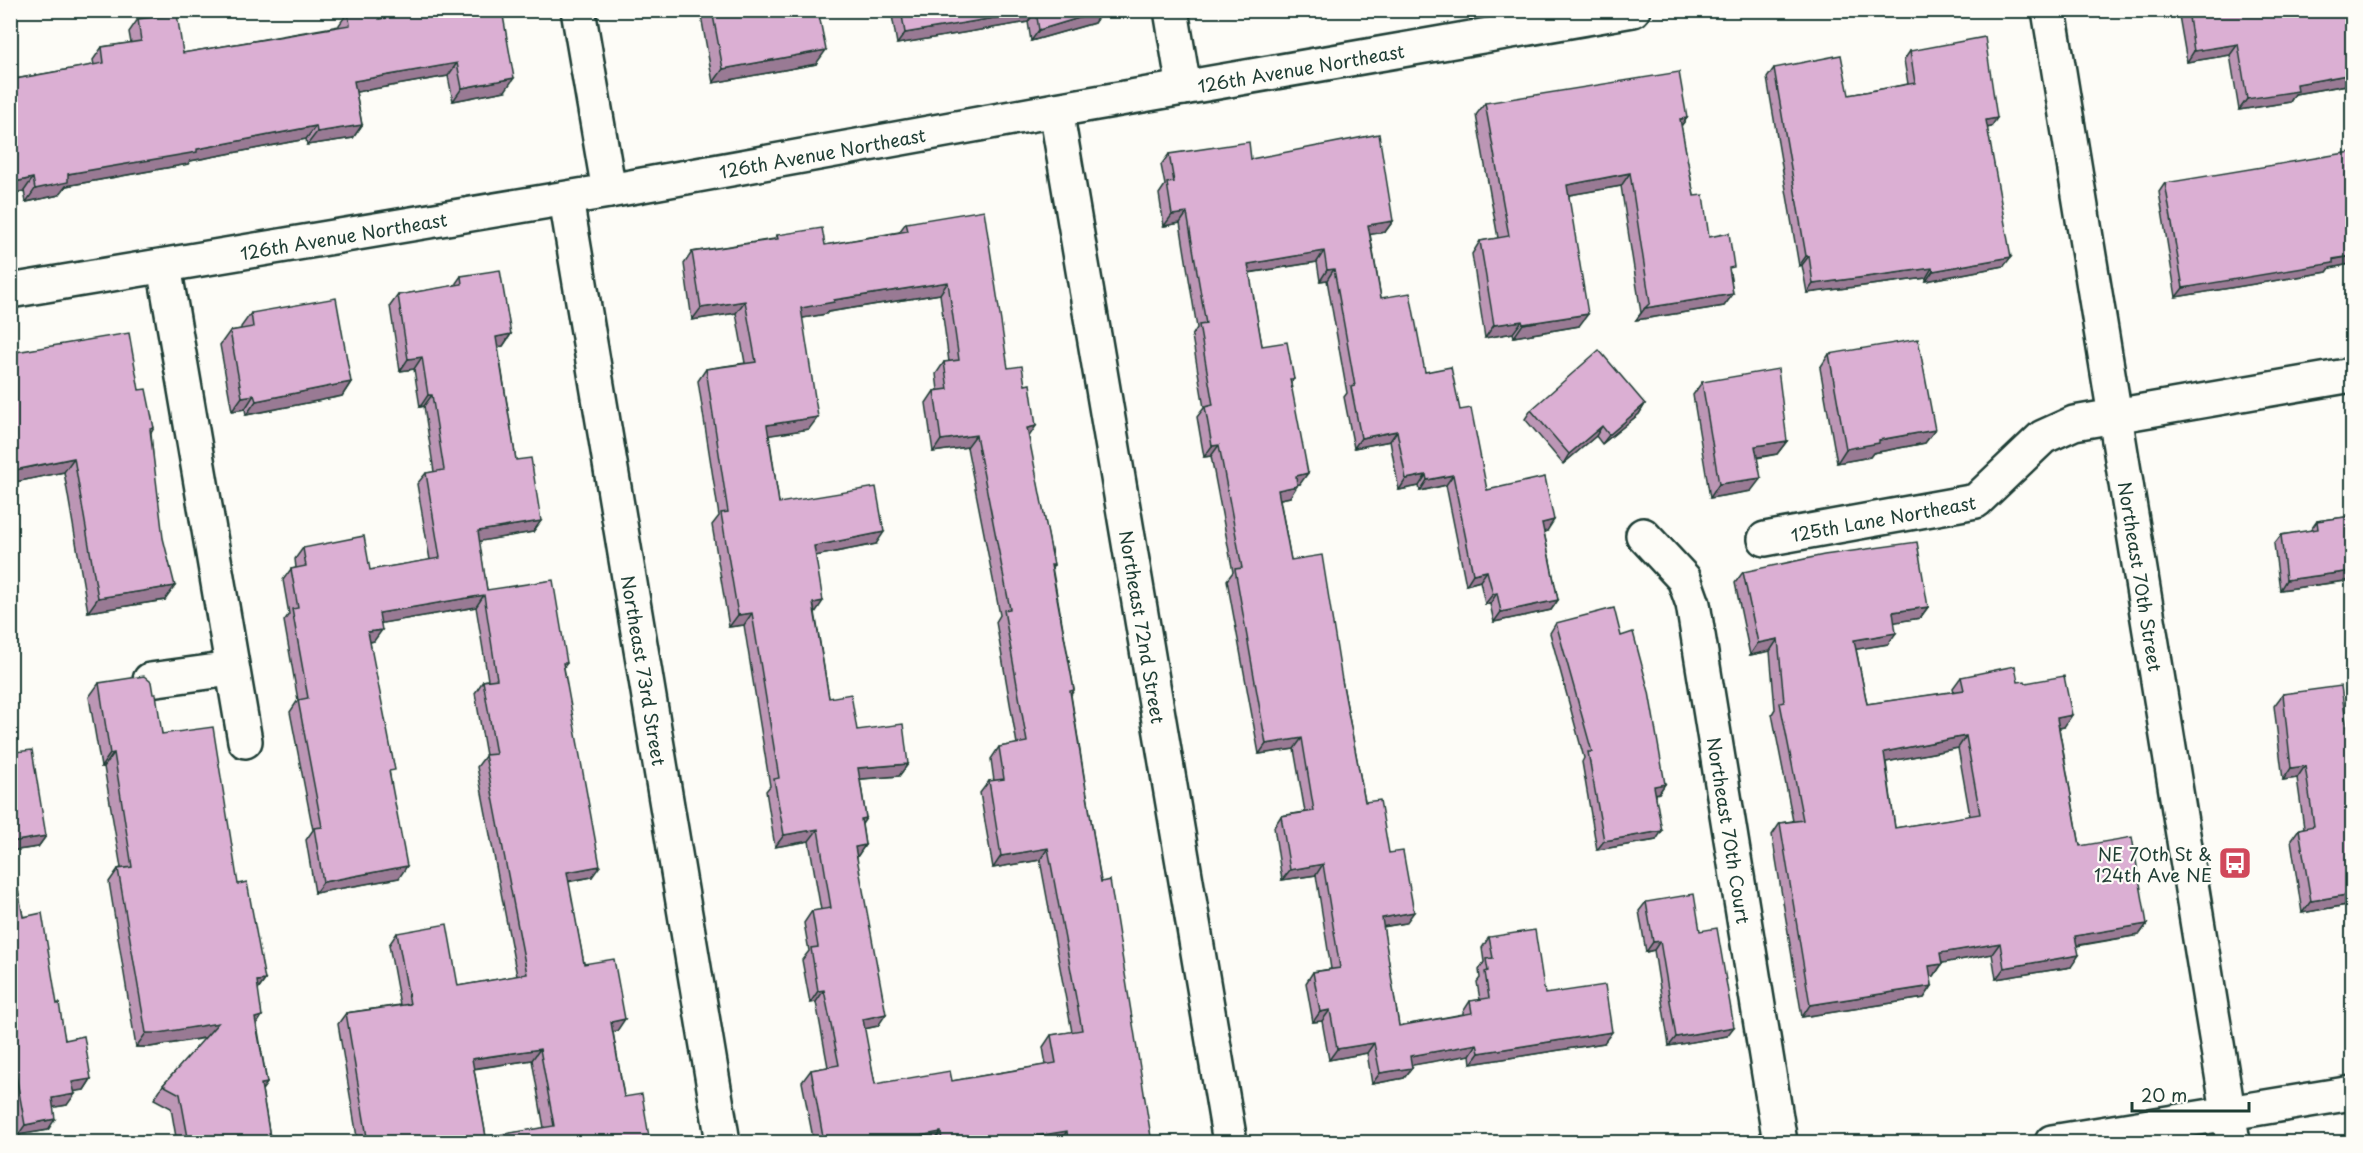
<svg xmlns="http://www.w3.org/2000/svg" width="2363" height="1153" viewBox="0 0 2363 1153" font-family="'Playpen Sans',sans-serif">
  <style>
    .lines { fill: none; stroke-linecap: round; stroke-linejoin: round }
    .street-casing { stroke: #1f3d34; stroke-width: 38 }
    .secondary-casing { stroke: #1f3d34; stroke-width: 38 }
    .street { stroke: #fdfcf7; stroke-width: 33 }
    .secondary { stroke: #fdfcf7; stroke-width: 33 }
    .wall { fill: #bc96b5; stroke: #1f3d34; stroke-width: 1.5; fill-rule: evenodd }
    .shaded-wall { fill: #997a94; stroke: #1f3d34; stroke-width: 1.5 }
    .building { fill: #dbafd3; stroke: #1f3d34; stroke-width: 1.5; fill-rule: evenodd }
    .labels { text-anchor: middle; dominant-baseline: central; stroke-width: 4.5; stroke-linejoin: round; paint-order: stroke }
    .street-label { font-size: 18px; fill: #1f3d34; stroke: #fdfcf7 }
    .poi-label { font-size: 18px; fill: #1f3d34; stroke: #fdfcf7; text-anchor: end }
  </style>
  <rect width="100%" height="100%" fill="#fdfcf7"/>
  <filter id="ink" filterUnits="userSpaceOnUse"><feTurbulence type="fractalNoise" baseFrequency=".0167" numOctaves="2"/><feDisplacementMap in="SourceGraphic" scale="12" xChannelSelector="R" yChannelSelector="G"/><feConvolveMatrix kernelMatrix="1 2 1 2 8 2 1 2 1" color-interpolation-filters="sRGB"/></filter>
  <g filter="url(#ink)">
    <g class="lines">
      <defs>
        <g id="street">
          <polyline points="578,10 609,191"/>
          <polyline points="1171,10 1184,88"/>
          <path id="s1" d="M1056,110l174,1032"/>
          <path id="s2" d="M566,199l157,943"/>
          <polyline points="164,266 245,741"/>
          <path id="s3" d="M10,291l599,-100 447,-81 577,-100"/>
          <path id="s4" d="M1643,535l41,44 9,25 87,538"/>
          <path id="s5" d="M1765,539l211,-38 67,-64 31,-14 278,-48"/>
          <polyline points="150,680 231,669"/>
          <polyline points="2052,1142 2352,1093"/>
        </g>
        <g id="secondary">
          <path id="s6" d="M2049,10l184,1132"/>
        </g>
      </defs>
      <use href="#street" class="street-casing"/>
      <use href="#secondary" class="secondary-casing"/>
      <use href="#street" class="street"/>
      <use href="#secondary" class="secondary"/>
    </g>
    <g class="wall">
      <polygon points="700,10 818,10 816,64 713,83"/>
      <polygon points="891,10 1102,10 1102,11 1094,23 1031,41 1028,22 897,44"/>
      <polygon points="2178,10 2352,10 2352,84 2295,94 2290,102 2239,110 2230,55 2187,62"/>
      <polygon points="348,12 379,19 505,91 453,101 448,76 356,92 362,125 353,138 307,145 306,139 190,161 188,164 66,186 59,195 26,202 24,191 10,194 10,80 94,65 93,60 102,47 131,43 129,32 138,19 183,53 339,26 339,25"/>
      <polygon points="1910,51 1991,127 1987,128 2004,266 1926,281 1926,278 1807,293 1802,265 1799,266 1767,78 1774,68 1849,95 1908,84 1904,60"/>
      <polygon points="1485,103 1687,118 1681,126 1694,196 1709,237 1730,273 1733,294 1724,306 1636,320 1641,313 1621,186 1569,195 1579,326 1514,337 1513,333 1485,338 1472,254 1480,241 1498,238 1476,115"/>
      <polygon points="1169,154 1251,159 1393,221 1385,232 1370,234 1381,298 1425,372 1460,410 1487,490 1547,531 1544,532 1558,600 1551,610 1494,622 1490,604 1485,604 1480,581 1466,585 1446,485 1420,491 1419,486 1399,490 1390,441 1354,448 1344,397 1347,393 1327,280 1320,281 1317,262 1249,273 1262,346 1294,379 1291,382 1300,484 1297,484 1290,497 1280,499 1291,560 1342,680 1365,802 1389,853 1406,923 1383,927 1399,1026 1463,1014 1463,1012 1470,1001 1480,1000 1477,982 1480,978 1479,970 1484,962 1482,948 1489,937 1545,994 1604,1043 1471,1064 1470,1055 1411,1065 1412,1068 1404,1078 1372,1084 1367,1053 1329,1060 1322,1021 1313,1022 1306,983 1313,972 1331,969 1316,875 1282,880 1274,827 1281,816 1305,812 1294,749 1259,754 1227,580 1233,572 1211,456 1204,457 1197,417 1204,408 1192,336 1197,328 1180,223 1164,226 1159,194 1165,185 1161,165"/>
      <polygon points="2165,183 2350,264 2330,268 2327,272 2176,297 2159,192"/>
      <path d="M906,223l102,145 20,70 26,127 -2,2 22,123 -3,5 30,187 51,261h-338l-12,-61 9,-12 17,-3 -12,-65 -6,1 -8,-43 7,-9 -5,-28 8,-12 9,-1 -12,-69 -34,6 -9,-56 4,-5 -26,-161 -15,2 -17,-102 7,-9 -21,-135 8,-12 39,-6 -9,-50 -44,7 -8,-56 8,-12 82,-13 3,-4 48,10 74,-13zM940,294l9,68h-5l-8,12 2,16 -4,1 -8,12 7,49 34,-5 33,168 -4,7 21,122 -18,3 -8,12 3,22h-5l-9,12 13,75 47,-8 32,172 -21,3 -8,12 3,18 -94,16 -77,3 -11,-55 14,-3 -22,-168 9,-13 -3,-21 4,-6 -6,-39 39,-3 9,-12 -51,-34 -28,-32 -14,-86v-56l61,-12 -97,-41 -10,-68 40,-6 -7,-111 24,-4 2,-2z"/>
      <path d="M461,276l50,58 -8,12 -5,1 18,113 17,72 -54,9 8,49 80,73 -3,4 28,210 -24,5 16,82 33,67 -4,1 11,65 26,46h-292l-20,-119 8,-11 54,-8 -11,-60 8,-12 61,53 59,-10 -40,-209 9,-12 -11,-62 8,-12 5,-1 -12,-73 -95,16 -7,18 -4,1 20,134 9,102 -84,15 -9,-53 7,-10 -23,-118 8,-12 -14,-79 5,-7 -6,-34 8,-11 5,-1 -1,-9 8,-11 67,22 60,-10 -13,-76 9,-11 8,-1 -10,-66 -4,1 -6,-38 -14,2 -10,-65 8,-11 56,-9zM532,1060l12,68 -58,9 -12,-68z"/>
      <polygon points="251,313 351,382 342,396 246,415 245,409 232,411 220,345 230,331 241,329 241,327"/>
      <polygon points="1829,354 1935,430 1925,443 1873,453 1870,457 1837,463 1820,368"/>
      <polygon points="1702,382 1787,441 1777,454 1757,458 1751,491 1710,498 1693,395"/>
      <polygon points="139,390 154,428 151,433 165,600 88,612 64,472 10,483"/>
      <polygon points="1645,404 1639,414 1602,444 1596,436 1563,464 1525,419 1531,410"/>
      <polygon points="2352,516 2352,580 2280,590 2274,544 2281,535 2310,531 2317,521"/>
      <path d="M1743,572l185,35 -8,11 -26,4 -6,22 -32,5 11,55 87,-12 -1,-4 8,-11 65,6 38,44 -5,1 21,118 67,78 -8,11 -62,11 -6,21 -75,12 -4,-25 -50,9v1l-8,12h-3l1,10 -8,12 -122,19 -30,-182 8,-12 13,-2 -21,-107 3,-5 -5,-58 -20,4 -15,-72zM1958,748l12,68 -75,12 -9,-66z"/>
      <polygon points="1556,623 1621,636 1665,784 1659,793 1656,794 1656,840 1597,850 1582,762 1584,758 1550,633"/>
      <polygon points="99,683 153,694 162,734 238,884 265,980 258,990 257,1025 267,1083 262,1090 271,1143 177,1143 171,1108 154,1099 163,1085 206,1038 150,1047 136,1047 109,882 118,869 121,868 104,767 101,767 89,697"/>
      <polygon points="2283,694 2352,765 2352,904 2302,913 2291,840 2299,829 2304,828 2297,778 2283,780 2274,706"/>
      <polygon points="10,723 15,752 46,836 38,847 11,851 23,917 57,1004 65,1040 91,1079 84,1090 74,1091 67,1105 53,1107 48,1130 18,1135 10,1094"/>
      <polygon points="1646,902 1700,931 1727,1036 1669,1046 1654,950 1646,952 1639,911"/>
    </g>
    <g class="shaded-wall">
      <polygon points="1036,11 1028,22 897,44 905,33"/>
      <polygon points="1102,11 1094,23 1031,41 1039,30"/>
      <polygon points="2238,44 2230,55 2187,62 2194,51"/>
      <polygon points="826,50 816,64 713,83 723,69"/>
      <polygon points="457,63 448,76 345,94 354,81"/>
      <polygon points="2352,74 2352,84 2295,94 2290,102 2239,110 2247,99 2297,84"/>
      <polygon points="514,78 505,91 453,101 462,88"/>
      <polygon points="1687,118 1678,130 1680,119"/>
      <polygon points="1997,118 1991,127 1979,129 1986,120"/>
      <polygon points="362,125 353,138 307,145 317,132"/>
      <polygon points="316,126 306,139 190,161 188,164 66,186 59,195 26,202 35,189 68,174"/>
      <polygon points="1630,173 1621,186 1558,197 1567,185"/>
      <polygon points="33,178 24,191 10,194 10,183"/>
      <polygon points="1187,213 1180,223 1164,226 1172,215"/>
      <polygon points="1393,221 1385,232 1361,236 1368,225"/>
      <polygon points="1324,251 1317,262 1240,274 1248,264"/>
      <polygon points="1806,256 1809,256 1802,265 1799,266"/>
      <polygon points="2352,256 2352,262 2350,264 2330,268 2327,272 2176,297 2183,288"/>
      <polygon points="2011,257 2004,266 1926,281 1933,271"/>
      <polygon points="1932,268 1926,278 1807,293 1813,284"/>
      <polygon points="1334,269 1327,280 1320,281 1327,270"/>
      <polygon points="948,282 940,294 828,312 826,314 792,320 801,308 834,300"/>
      <polygon points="1733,294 1724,306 1636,320 1645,308"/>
      <polygon points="745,301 736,313 692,320 701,308"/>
      <polygon points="1588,314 1579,326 1514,337 1523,324"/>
      <polygon points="1522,321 1513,333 1485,338 1494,325"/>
      <polygon points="511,334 503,346 488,348 496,337"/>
      <polygon points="422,357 414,369 400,371 408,359"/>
      <polygon points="351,382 342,396 246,415 256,401"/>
      <polygon points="254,395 245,409 232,411 242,397"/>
      <polygon points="428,395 432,395 424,406 420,407"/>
      <polygon points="1645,404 1639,414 1602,444 1609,435"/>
      <polygon points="818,417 809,429 759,437 767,425"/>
      <polygon points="1036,426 1028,438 1027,428"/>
      <polygon points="1602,426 1596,436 1563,464 1569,454"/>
      <polygon points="1935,430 1925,443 1873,453 1870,457 1837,463 1846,449 1879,440"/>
      <polygon points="1397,431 1390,441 1354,448 1361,438"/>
      <polygon points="976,435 967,447 933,452 941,440"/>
      <polygon points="1787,441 1777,454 1746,459 1755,446"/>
      <polygon points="1219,445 1211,456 1204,457 1212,446"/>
      <polygon points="74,458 64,472 10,483 10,471"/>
      <polygon points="1308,473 1300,484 1288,486 1296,476"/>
      <polygon points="1426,475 1419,486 1399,490 1406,479"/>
      <polygon points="1453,475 1446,485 1420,491 1427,480"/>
      <polygon points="1761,478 1751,491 1710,498 1719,484"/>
      <polygon points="1297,486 1290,497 1271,501 1278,490"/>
      <polygon points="1554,520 1547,531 1534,534 1542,523"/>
      <polygon points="541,521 533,532 470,543 478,531"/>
      <polygon points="884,532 876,544 805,558 814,546"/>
      <polygon points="1487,571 1480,581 1466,585 1473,574"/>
      <polygon points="2352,571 2352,580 2280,590 2286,580"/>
      <polygon points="175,586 165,600 88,612 98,598"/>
      <polygon points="1497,593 1490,604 1485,604 1493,594"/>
      <polygon points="484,595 476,607 371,625 379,613"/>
      <polygon points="1558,600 1551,610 1494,622 1501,612"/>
      <polygon points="823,601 815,613 813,603"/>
      <polygon points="1928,607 1920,618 1885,624 1893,612"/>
      <polygon points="752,613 744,625 729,627 738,615"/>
      <polygon points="382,630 374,641 360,644 368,632"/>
      <polygon points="1896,633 1888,644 1846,651 1854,640"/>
      <polygon points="1778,639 1770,651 1750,655 1758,643"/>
      <polygon points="2072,715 2064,727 2049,730 2057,718"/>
      <polygon points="1966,736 1958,748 1876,764 1884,752"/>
      <polygon points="1302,738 1294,749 1259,754 1266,744"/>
      <polygon points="114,753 104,767 101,767 110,754"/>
      <polygon points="908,764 899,776 849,780 858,768"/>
      <polygon points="2305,766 2297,778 2283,780 2291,768"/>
      <polygon points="1665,784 1659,793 1648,795 1654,786"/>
      <polygon points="866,818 858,830 861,819"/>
      <polygon points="818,829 809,841 775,847 784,835"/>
      <polygon points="1662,831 1656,840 1597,850 1604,841"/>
      <polygon points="46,836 38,847 10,851 10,842"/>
      <polygon points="865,845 857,857 846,859 855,847"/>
      <polygon points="1048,848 1040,860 993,868 1001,856"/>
      <polygon points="1323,864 1316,875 1282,880 1290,870"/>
      <polygon points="407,866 399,878 315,893 323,882"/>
      <polygon points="600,866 592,877 558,883 567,872"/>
      <polygon points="2352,894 2352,904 2302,913 2311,901"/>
      <polygon points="1414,912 1406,923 1374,928 1382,918"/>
      <polygon points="2147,924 2139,935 2067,947 2075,936"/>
      <polygon points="1660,941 1654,950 1646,952 1653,942"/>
      <polygon points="2000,943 1992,954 1932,965 1940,953"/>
      <polygon points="2079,955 2071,967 1996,979 2004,968"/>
      <polygon points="1942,964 1934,976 1922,978 1929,966"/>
      <polygon points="265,980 255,994 257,981"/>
      <polygon points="1932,986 1924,998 1802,1017 1810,1005"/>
      <polygon points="824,990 816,1002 810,1003 818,991"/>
      <polygon points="1330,1010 1322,1021 1313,1022 1320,1012"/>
      <polygon points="886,1014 878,1026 854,1031 863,1019"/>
      <polygon points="262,1016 253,1030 255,1018"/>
      <polygon points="625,1019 617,1031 603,1033 611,1022"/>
      <polygon points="218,1023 209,1037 150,1047 136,1047 146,1033"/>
      <polygon points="1734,1027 1727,1036 1669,1046 1676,1037"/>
      <polygon points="1612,1032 1604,1043 1471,1064 1479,1053"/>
      <polygon points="1374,1043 1367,1053 1329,1060 1337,1049"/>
      <polygon points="1477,1044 1470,1055 1402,1067 1410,1056"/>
      <polygon points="540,1049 532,1060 464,1070 472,1059"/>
      <polygon points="1412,1068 1404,1078 1372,1084 1380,1073"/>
      <polygon points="16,1075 10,1083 10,1076"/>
      <polygon points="91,1079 84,1090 65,1093 72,1082"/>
      <polygon points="267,1083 257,1097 261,1084"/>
      <polygon points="75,1094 67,1105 44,1109 52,1098"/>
      <polygon points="55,1119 48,1130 18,1135 25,1125"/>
      <polygon points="1067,1131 1059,1143 993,1143"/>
      <polygon points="941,1132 933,1143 883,1143"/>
      <polygon points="1090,1139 1088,1143 1071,1143"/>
    </g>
    <g class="building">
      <polygon points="357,10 378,10 379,19 425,10 502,10 514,78 462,88 457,63 354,81 362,125 317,132 316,126 197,149 197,152 68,174 68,182 35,189 33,178 10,183 10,80 104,63 102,47 141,41 138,19 177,14 183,53 350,25 348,12"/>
      <polygon points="712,10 818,10 826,50 723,69"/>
      <polygon points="901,10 1102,10 1102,11 1039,30 1036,11 905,33"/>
      <polygon points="2188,10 2352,10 2352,74 2297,84 2298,91 2247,99 2238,44 2194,51"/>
      <polygon points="1985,37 1997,118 1986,120 2011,257 1933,271 1932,268 1813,284 1809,256 1806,256 1774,68 1841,55 1849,95 1915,83 1910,51"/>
      <polygon points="1679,72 1687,118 1680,119 1694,196 1703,195 1709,237 1729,233 1734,267 1729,268 1733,294 1645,308 1650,303 1630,173 1567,185 1588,314 1523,324 1522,321 1494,325 1480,241 1509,236 1485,103"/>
      <polygon points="1379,134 1393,221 1368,225 1381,298 1410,293 1425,372 1451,367 1460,410 1471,408 1487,490 1545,477 1554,520 1542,523 1558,600 1501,612 1497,593 1493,594 1487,571 1473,574 1453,475 1427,480 1426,475 1406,479 1397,431 1361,438 1351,387 1355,386 1334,269 1327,270 1324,251 1248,264 1262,346 1287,342 1294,379 1290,379 1308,473 1296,476 1297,486 1278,490 1291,560 1322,555 1342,680 1365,802 1380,800 1389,853 1403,851 1414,912 1382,918 1399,1026 1472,1013 1470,1001 1489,998 1485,972 1488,971 1486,959 1493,958 1489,937 1535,930 1545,994 1605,985 1612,1032 1479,1053 1477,1044 1410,1056 1412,1068 1380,1073 1374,1043 1337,1049 1330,1010 1320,1012 1313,972 1340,968 1323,864 1290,870 1281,816 1314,811 1302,738 1266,744 1235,569 1242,568 1219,445 1212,446 1205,407 1213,405 1199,325 1206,324 1187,213 1172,215 1167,183 1174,182 1169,154 1249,142 1251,159"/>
      <polygon points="2352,152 2352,256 2333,259 2333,263 2183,288 2165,183"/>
      <path d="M984,210l24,158 14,-2 3,19 5,-1 6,42 -9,2 27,137h-3l23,125 -4,1 31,191 9,-2 42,263h-61l-1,-4 -22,4 -1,-12 -74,12h-51l-1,-11 -58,11h-59l-13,-73 28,-5 -15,-75 -6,1 -7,-43 7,-1 -6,-36 19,-3 -13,-79 -34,6 -10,-56 5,-1 -27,-165 -14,2 -17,-102 7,-1 -22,-143 50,-7 -11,-61 -44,7 -9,-56 86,-13 -1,-4 45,-7 3,17 83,-14 -2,-8zM948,282l11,78 -15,2 4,27 -14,2 7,49 35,-5 34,174 -6,1 23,132 -28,5 5,32 -15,2 12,75 47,-8 34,182 -31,5 5,28 -104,18 -2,-10 -75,13 -12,-65 23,-5 -31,-167 10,-2 -4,-26 5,-1 -8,-50 50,-4 -5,-40 -46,6 -6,-36 -22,4 -16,-95 10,-2 -9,-55 70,-14 -8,-45 -97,16 -12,-78 51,-8 -17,-109 33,-6v-2z"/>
      <path d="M500,270l11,64 -15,3 20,123 15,-2 10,63 -63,10 9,59 66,-10 14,83h-4l37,203 -33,6 17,92 30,-5 11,60 -14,3 13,75 18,-3 8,49h-282l-22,-130 64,-9 -13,-71 50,-9 11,62 69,-12 -42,-219 11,-1 -13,-73 14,-2 -13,-84 -105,18 3,17 -14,2 27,138 -6,1 18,95 -84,16 -9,-54 8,-1 -24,-127 10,-2 -16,-89 6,-1 -7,-39 15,-3 -3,-18 61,-12 6,34 70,-12 -14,-85 18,-3 -12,-75h-4l-6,-38 -14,2 -10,-64 64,-11 -1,-8zM540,1049l14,77 -68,11 -14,-78z"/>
      <polygon points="336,298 351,382 256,401 254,395 242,397 230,331 253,327 251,313"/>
      <polygon points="129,333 139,390 146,389 154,428 150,429 163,538 175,586 98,598 74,458 10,471 10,353"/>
      <polygon points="1918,339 1935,430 1879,440 1879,443 1846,449 1829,354"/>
      <polygon points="1599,350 1645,404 1609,435 1602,426 1569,454 1531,410"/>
      <polygon points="1778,369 1787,441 1755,446 1761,478 1719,484 1702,382"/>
      <polygon points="2352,516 2352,571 2286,580 2281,535 2318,529 2317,521"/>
      <path d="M1917,542l11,65 -35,5 3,21 -42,7 13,64 97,-14 -3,-13 54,-11 3,16 7,-1 1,2 38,-7 8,39 -15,3 23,128 52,-9 15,87 -72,12 4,19 -75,13 -4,-25 -60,10 2,11 -13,2 3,20 -122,19 -30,-182 23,-3 -23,-117 4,-1 -6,-63 -20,4 -15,-71 81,-17zM1966,736l14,78 -85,14 -11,-76z"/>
      <polygon points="1614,608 1621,636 1633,632 1649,692 1665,784 1654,786 1662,831 1604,841 1588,752 1592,752 1556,623"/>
      <polygon points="144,676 151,682 153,694 156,694 162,734 213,727 238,884 247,882 265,980 257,981 262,1016 255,1018 267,1083 261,1084 271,1143 189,1143 180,1094 163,1085 218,1023 159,1033 146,1033 118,869 132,867 114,753 110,754 99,683"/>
      <polygon points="2341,686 2352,765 2352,894 2311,901 2299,829 2314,826 2305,766 2291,768 2283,694"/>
      <polygon points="10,723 15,752 32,750 46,836 10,842"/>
      <polygon points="10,847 23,917 42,913 57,1004 59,1003 65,1040 84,1036 91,1079 72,1082 75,1094 52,1098 55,1119 25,1125 16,1075 10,1076"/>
      <polygon points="1694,894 1700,931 1717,928 1734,1027 1676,1037 1660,941 1653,942 1646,902"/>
    </g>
  </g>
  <defs>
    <symbol id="bus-square" viewBox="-11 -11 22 22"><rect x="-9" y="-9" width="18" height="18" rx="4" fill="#d1495b" stroke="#fdfcf7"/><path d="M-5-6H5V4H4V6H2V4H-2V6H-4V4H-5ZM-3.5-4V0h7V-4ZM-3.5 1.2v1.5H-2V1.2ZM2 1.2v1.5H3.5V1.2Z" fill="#fff"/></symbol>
  </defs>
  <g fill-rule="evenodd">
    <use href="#bus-square" x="2216" y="844" width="38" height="38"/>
  </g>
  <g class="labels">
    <g class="street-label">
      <text stroke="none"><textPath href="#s3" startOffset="1310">126th Avenue Northeast</textPath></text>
      <text stroke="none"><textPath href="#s3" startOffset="824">126th Avenue Northeast</textPath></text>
      <text stroke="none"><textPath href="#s3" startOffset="338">126th Avenue Northeast</textPath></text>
      <text stroke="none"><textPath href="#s5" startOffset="120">125th Lane Northeast</textPath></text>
      <text stroke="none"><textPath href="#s6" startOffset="574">Northeast 70th Street</textPath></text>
      <text stroke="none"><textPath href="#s1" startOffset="524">Northeast 72nd Street</textPath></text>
      <text stroke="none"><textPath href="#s2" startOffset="478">Northeast 73rd Street</textPath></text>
      <text stroke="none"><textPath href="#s4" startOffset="316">Northeast 70th Court</textPath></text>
    </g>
    <g class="poi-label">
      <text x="2212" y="853">NE 70th St &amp;<tspan x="2212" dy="21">124th Ave NE</tspan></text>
    </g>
  </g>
  <rect width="2363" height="1153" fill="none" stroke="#fdfcf7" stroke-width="36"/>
  <rect x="18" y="18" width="2327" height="1117" fill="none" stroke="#1f3d34" stroke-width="2" filter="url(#ink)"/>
  <path d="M2132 1102v9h117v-9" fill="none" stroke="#1f3d34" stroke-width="3"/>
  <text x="2141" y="1102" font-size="18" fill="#1f3d34" stroke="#fdfcf7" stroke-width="4.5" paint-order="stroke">20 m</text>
</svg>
